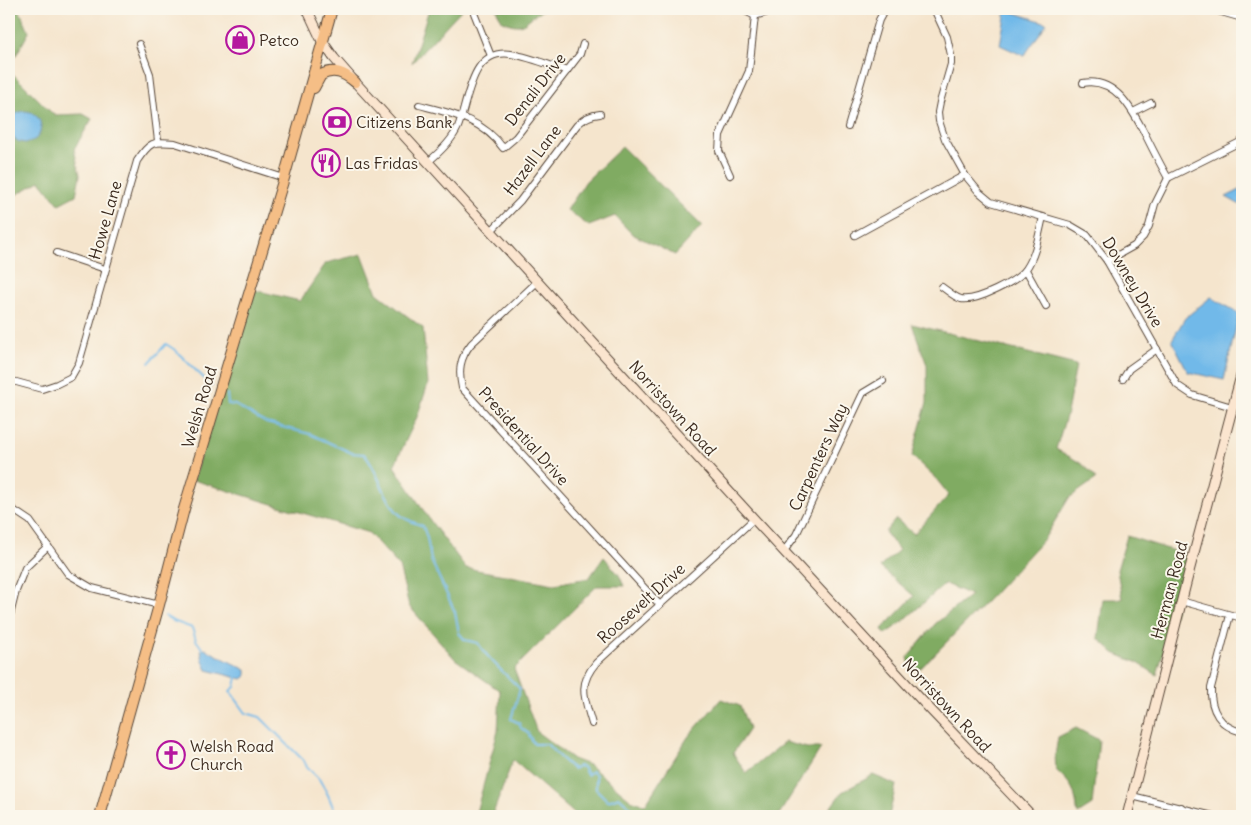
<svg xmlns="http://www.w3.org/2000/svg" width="1251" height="825" viewBox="0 0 1251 825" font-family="Delius,sans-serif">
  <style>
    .forest { fill: #80ab62; stroke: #5e6a40 }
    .water { fill: #71b9e9; stroke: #567284 }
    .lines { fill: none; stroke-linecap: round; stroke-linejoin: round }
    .stream { stroke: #71b9e9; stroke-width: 2 }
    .street-casing { stroke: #574638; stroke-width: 8 }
    .secondary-casing { stroke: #574638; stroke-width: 11 }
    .primary-casing { stroke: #574638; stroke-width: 12 }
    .street { stroke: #fff; stroke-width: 6 }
    .secondary { stroke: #fbe5cf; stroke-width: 9 }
    .primary { stroke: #f5be86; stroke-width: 10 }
    .labels { text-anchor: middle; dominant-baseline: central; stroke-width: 4; stroke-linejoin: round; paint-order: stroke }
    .poi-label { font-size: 16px; fill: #3b2a1e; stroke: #fbf7ec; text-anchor: start }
    .street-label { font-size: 16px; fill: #3b2a1e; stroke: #fbf7ec }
  </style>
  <rect width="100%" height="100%" fill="#fbf7ec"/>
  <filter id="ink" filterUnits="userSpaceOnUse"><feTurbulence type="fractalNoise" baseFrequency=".02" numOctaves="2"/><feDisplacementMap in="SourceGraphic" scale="10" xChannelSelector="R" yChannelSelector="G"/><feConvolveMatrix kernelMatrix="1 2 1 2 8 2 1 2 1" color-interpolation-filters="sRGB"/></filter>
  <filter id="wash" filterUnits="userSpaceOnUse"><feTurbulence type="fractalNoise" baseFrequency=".0096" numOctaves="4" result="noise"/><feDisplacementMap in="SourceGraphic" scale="20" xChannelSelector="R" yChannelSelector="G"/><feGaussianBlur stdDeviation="1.12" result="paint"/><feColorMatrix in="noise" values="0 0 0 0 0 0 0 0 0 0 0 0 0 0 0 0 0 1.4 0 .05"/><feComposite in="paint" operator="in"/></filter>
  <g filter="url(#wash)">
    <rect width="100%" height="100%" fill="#f5e5cd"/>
    <g class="forest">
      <polygon points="9,9 19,9 29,32 9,68"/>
      <polygon points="429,9 462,9 412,63"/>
      <path d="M496,9h49c-21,9 -18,23 -43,12z"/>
      <polygon points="9,70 54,115 83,114 92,119 74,149 80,175 76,195 59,204 40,181 14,196 9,209"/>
      <polygon points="622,147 702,226 675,255 632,234 615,216 589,226 567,210 586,181"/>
      <polygon points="362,254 377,293 423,328 428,384 417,417 394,466 432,523 466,568 554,584 589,578 604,557 619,575 624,586 597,586 514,669 537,732 573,759 589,765 631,800 645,805 688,737 721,699 740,706 749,729 733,753 746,773 785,742 807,748 821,748 778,816 577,816 513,760 492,816 475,816 498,731 500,691 455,659 409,606 399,566 369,533 193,480 250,289 300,301 326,263"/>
      <path d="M912,324l164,41 -9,48 -11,36c15,9 31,15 40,30l-27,19 -25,41 -59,64 -64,65 -10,3 -3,-14 27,-33 36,-29 -26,-11 -44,39 -16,11 -3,-5 32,-33 -34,-29 19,-17 -14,-18 11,-13 18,15 35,-39 -12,-15 -25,-24 15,-54v-37z"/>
      <polygon points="1127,536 1190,556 1157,675 1138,663 1114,653 1098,638 1103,599 1122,599 1117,570"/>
      <path d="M1076,728l23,12 -7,65 -14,9c-2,-6 -1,-11 -3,-17 -2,-12 -10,-18 -19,-27l-1,-14 3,-19z"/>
      <polygon points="873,775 896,785 889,816 824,816 842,792"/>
    </g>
    <g class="water">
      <polygon points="1006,10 1047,23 1024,56 1000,45"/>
      <circle cx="25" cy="127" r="16"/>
      <polygon points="1242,189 1242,206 1226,197"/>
      <polygon points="1211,297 1239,314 1224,380 1188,372 1172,340 1185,318"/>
      <polygon points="205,649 246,670 246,676 242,679 207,670 203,661 201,651"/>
    </g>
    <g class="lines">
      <g class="stream">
        <polyline points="149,363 166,344 175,350 212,386"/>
        <path d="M227,394l1,10 7,1 31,18 44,11 42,19 12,1c15,17 18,42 34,59 5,6 17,10 25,13l4,12 4,22 24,52 4,21 6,7 13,3c10,17 28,31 42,46l-9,30 8,4 2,5 7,5 6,11h13c6,7 19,20 27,25l5,-3 4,1 4,8 5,-4 4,4v14l12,12 11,-4 17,15 4,-1 8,5"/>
        <polyline points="165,616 173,621 192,628 196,640 204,651"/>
        <path d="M237,677l-2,10 -5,4 16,22 14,4 44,44c4,10 10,11 15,18 8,12 13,24 17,37"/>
        <polyline points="701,816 703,816"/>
      </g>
    </g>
  </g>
  <g filter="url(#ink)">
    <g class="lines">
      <defs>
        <g id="street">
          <polyline points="741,9 755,16 778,9"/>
          <polyline points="934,9 947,37 951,55 951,64 940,102 938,112 939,121 945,139 965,175 979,192 991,202 1070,225 1087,235 1107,261 1177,385 1192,395 1232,407"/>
          <polyline points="1211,9 1242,18"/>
          <polyline points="474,13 491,56"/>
          <polyline points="139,44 150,74 158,141"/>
          <path d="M1083,83c33,-6 50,28 63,53 7,14 14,28 22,42"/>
          <path d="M419,105c31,8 64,14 84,43l13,-11 64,-83 3,-10"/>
          <polyline points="1133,112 1151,103"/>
          <polyline points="848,127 879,20 885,9"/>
          <path d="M428,162c12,-10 24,-21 30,-35 11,-27 12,-79 53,-73 19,3 38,11 56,17"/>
          <polyline points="730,175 719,151 720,135 749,71 755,16"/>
          <path d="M491,231l29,-30 57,-76c7,-7 13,-10 23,-11"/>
          <polyline points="855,235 965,175"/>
          <polyline points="57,253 105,269"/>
          <polyline points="1107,261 1134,246 1143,237 1149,226 1155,204 1168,178 1242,141"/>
          <polyline points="1026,270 1046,306"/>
          <path d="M537,282l-66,62c-11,14 -13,26 -9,44l197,216"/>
          <path d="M942,287c6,4 12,10 19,12 15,3 57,-18 65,-30 10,-14 13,-36 17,-52"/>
          <polyline points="1123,379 1129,369 1157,349"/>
          <path d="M9,380l33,9 15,-5 14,-7 8,-14 58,-202c13,-19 15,-20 38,-18l109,35"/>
          <polyline points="9,507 30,521 68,574 92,588 159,605"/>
          <polyline points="784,551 796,535 863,393 883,381"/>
          <polyline points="1181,601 1242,618"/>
          <path d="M1230,615l-19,73c-1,22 9,39 31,44"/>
          <polyline points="9,619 16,591 25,568 48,546"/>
          <path d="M592,724c-7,-25 -15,-39 4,-61l158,-144"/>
          <polyline points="1132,796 1213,816"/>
          <polyline points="9,810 18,816"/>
          <polyline points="1179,816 1181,807"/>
        </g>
        <g id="secondary">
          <polyline points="307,9 322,41 334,58 355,82 754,519 926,705 1032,816"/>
          <polyline points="1127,816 1190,568 1242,372"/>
        </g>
        <g id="primary">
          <path d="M314,88l7,-13c13,-7 23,-2 34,7"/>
          <polyline points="100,816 159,605 184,509 284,178 332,9"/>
        </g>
      </defs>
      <use href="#street" class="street-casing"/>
      <use href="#secondary" class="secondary-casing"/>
      <use href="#primary" class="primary-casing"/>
      <use href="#street" class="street"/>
      <use href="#secondary" class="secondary"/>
      <use href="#primary" class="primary"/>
    </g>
  </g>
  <defs>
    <symbol id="shop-ring" viewBox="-11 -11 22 22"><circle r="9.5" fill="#fbf7ec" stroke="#b5179e" stroke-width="1.5"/><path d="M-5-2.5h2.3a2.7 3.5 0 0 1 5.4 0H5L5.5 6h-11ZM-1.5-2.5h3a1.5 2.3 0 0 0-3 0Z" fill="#b5179e"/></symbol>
    <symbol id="bank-ring" viewBox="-11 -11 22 22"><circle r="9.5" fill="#fbf7ec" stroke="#b5179e" stroke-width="1.5"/><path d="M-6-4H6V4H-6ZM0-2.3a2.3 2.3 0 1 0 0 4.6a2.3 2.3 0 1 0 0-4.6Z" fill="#b5179e"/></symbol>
    <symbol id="restaurant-ring" viewBox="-11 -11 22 22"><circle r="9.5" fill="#fbf7ec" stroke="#b5179e" stroke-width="1.5"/><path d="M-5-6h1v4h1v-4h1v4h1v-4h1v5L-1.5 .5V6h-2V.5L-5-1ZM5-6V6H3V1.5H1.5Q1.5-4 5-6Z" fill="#b5179e"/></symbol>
    <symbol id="church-ring" viewBox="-11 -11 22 22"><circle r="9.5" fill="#fbf7ec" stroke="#b5179e" stroke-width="1.5"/><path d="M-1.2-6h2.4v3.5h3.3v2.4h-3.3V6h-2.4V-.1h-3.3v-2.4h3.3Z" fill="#b5179e"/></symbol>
  </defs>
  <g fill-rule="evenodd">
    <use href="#shop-ring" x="224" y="24" width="32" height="32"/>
    <use href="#bank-ring" x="321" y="106" width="32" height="32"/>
    <use href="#restaurant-ring" x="310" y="147" width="32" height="32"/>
    <use href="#church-ring" x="155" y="739" width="32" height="32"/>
  </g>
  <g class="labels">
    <g class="poi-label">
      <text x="259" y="40">Petco</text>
      <text x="356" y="122">Citizens Bank</text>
      <text x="345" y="163">Las Fridas</text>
      <text x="190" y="746">Welsh Road<tspan x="190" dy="18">Church</tspan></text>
    </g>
    <g class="street-label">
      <text transform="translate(535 89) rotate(-52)">Denali Drive</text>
      <text transform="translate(532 160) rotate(-53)">Hazell Lane</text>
      <text transform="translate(105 220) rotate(-74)">Howe Lane</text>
      <text transform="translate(1133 282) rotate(59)">Downey Drive</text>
      <text transform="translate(199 407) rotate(-73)">Welsh Road</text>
      <text transform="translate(673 408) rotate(48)">Norristown Road</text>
      <text transform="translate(524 436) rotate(48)">Presidential Drive</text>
      <text transform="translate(818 457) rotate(-65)">Carpenters Way</text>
      <text transform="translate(1169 590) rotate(-75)">Herman Road</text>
      <text transform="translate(641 603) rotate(-42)">Roosevelt Drive</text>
      <text transform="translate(947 705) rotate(47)">Norristown Road</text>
    </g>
  </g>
  <rect width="1251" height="825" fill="none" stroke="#fbf7ec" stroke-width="30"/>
</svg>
